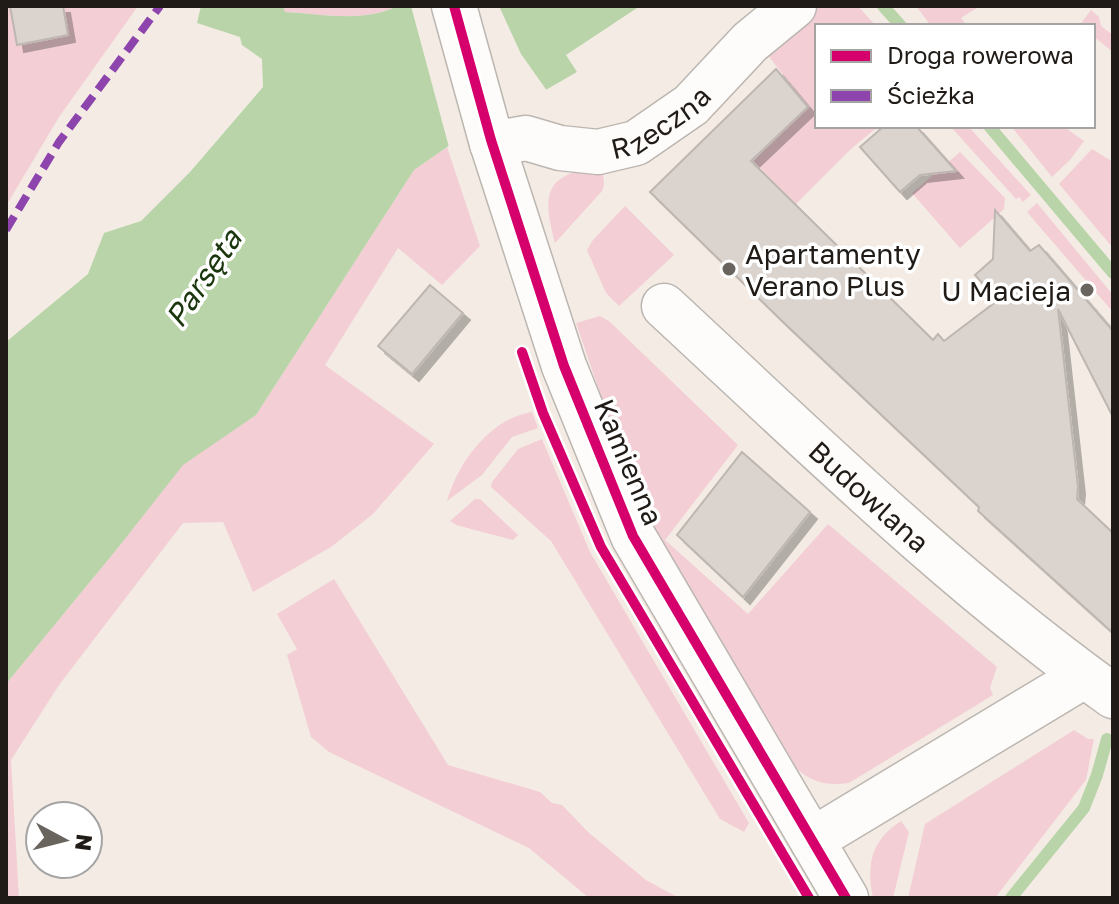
<svg xmlns="http://www.w3.org/2000/svg" width="1119" height="904" viewBox="0 0 1119 904" font-family="'Golos Text',sans-serif">
  <style>
    .green { fill: #f3ced5 }
    .water { fill: #b8d4a8 }
    .pier { fill: #f4ece4 }
    .lines { fill: none; stroke-linecap: round; stroke-linejoin: round }
    .stream { stroke: #b8d4a8; stroke-width: 12 }
    .building { fill: #dbd3ce; stroke: #bdb6b1; stroke-width: 2; filter: url(#shadow) }
    .minor-casing { stroke: #bcb6b0; stroke-width: 47 }
    .minor { stroke: #fdfcfb; stroke-width: 44 }
    .quiet { stroke: #8e44ad; stroke-width: 8; stroke-dasharray: 16 8; stroke-linecap: butt }
    .cycleway-casing { stroke: #fff; stroke-width: 15 }
    .cycleway { stroke: #d6006c; stroke-width: 10 }
    .poi-dot { fill: #6a645e; stroke: #fff; stroke-width: 3 }
    .labels { text-anchor: middle; dominant-baseline: central; stroke-width: 7; stroke-linejoin: round; paint-order: stroke }
    .street-label { font-size: 28px; fill: #201b16; stroke: #fff }
    .poi-label { font-size: 28px; fill: #201b16; stroke: #fff; text-anchor: start }
    .water-label { font-size: 30px; font-style: italic; fill: #19360d; stroke: #fff }
  </style>
  <defs>
    <filter id="shadow"><feDropShadow dx="7" dy="7" stdDeviation="0" flood-color="#0004"/></filter>
  </defs>
  <rect width="100%" height="100%" fill="#f4ece4"/>
  <g class="green">
    <polygon points="6,6 138,6 59,117 6,206"/>
    <path d="M283,6h114c-33,17 -75,8 -112,6z"/>
    <polygon points="819,6 858,6 876,26 817,26 817,126 879,126 851,149 796,204 753,161 808,107 767,54"/>
    <polygon points="916,6 980,6 961,18 967,26 931,26"/>
    <polygon points="1091,10 1099,17 1101,26 1113,35 1113,52 1093,36 1093,26 1079,26"/>
    <polygon points="950,126 968,126 1031,195 1023,202 1019,197 1016,199"/>
    <polygon points="1011,126 1063,126 1084,141 1070,160 1052,177"/>
    <polygon points="447,147 480,246 442,285 398,248 325,365 434,444 373,514 331,547 253,592 223,522 183,523 59,685 11,760 19,898 6,898 6,684 121,544 183,464 256,415 414,170"/>
    <polygon points="1092,149 1113,162 1113,248 1059,184"/>
    <polygon points="960,152 1005,198 1004,209 960,248 912,193"/>
    <path d="M583,170h20l1,15 -2,6 -47,52c-8,-34 -17,-64 28,-73z"/>
    <polygon points="1037,203 1113,295 1113,312 1027,212"/>
    <polygon points="625,206 674,255 619,306 606,293 587,250 593,240"/>
    <path d="M600,316l9,5 129,124 -73,95 83,74 80,-90 169,143 -7,21 3,7 -144,88c-21,3 -36,0 -52,-14l-143,-241 -43,-103 -35,-102z"/>
    <path d="M532,412l6,16 -26,9 -30,38 -35,26c11,-39 44,-83 85,-89z"/>
    <polygon points="542,439 590,552 749,823 744,832 720,819 551,541 491,487 492,482 518,449"/>
    <polygon points="475,499 480,499 518,535 513,540 456,525 450,521"/>
    <polygon points="334,579 448,765 540,792 552,803 562,805 588,832 646,880 679,898 589,898 529,848 329,752 311,737 287,655 297,649 277,614"/>
    <polygon points="1074,730 1088,739 1094,739 1086,780 995,898 908,898 925,824"/>
    <path d="M901,821l8,11 -16,66h-20c-7,-33 -2,-58 28,-77z"/>
  </g>
  <path class="water" d="M201,6h82l2,6c37,2 79,11 112,-6h243l-74,49 11,17 -130,75 -33,23 -158,245 -73,50 -62,79 -115,140v-342l82,-68 16,-41 37,-12 49,-49 73,-85 -1,-28 -20,-14 -2,-8 -43,-14z"/>
  <polygon class="pier" points="411,6 499,6 521,54 550,95 450,151"/>
  <g class="lines">
    <g class="stream">
      <polyline points="883,6 901,26"/>
      <polyline points="989,126 1113,273"/>
      <polyline points="1011,898 1084,808 1097,775 1107,739"/>
    </g>
  </g>
  <g class="building">
    <polygon points="10,6 63,6 68,35 17,45"/>
    <polygon points="776,69 808,107 751,161 933,340 938,334 944,341 998,300 975,275 993,259 995,210 1030,251 1039,245 1113,331 1113,417 1058,309 1078,487 1077,499 1113,533 1113,633 978,511 979,507 782,321 650,192"/>
    <polygon points="884,126 916,126 956,171 920,175 900,192 860,147"/>
    <polygon points="430,285 463,313 412,374 378,346"/>
    <polygon points="742,452 810,512 743,597 677,535"/>
  </g>
  <g class="lines">
    <defs>
      <g id="minor">
        <polyline points="454,6 491,140 564,366 633,536 846,898"/>
        <path id="s1" d="M492,144l34,-6 34,10 38,4 38,-9 55,-38 59,-63 44,-36"/>
        <path id="s2" d="M664,306c146,135 287,274 449,390"/>
        <polyline points="812,840 1084,676"/>
      </g>
    </defs>
    <use href="#minor" class="minor-casing"/>
    <use href="#minor" class="minor"/>
    <polyline class="quiet" points="6,230 59,142 160,6"/>
    <defs>
      <g id="cycleway">
        <polyline points="454,6 491,140 564,366 633,536 846,898"/>
        <polyline points="522,352 543,413 601,547 809,898"/>
      </g>
    </defs>
    <use href="#cycleway" class="cycleway-casing"/>
    <use href="#cycleway" class="cycleway"/>
  </g>
  <g class="poi-dot">
    <circle cx="729" cy="269" r="8"/>
    <circle cx="1087" cy="290" r="8"/>
  </g>
  <g class="labels">
    <g class="street-label">
      <text stroke="none"><textPath href="#s1" startOffset="178">Rzeczna</textPath></text>
      <text transform="translate(629 462) rotate(67)">Kamienna</text>
      <text stroke="none"><textPath href="#s2" startOffset="280">Budowlana</textPath></text>
    </g>
    <g class="poi-label">
      <text x="745" y="253">Apartamenty<tspan x="745" dy="32">Verano Plus</tspan></text>
      <text x="1071" y="290" text-anchor="end">U Macieja</text>
    </g>
    <g class="water-label">
      <text transform="translate(203 278) rotate(-56)">Parsęta</text>
    </g>
  </g>
  <rect width="1119" height="904" fill="none" stroke="#201b16" stroke-width="16"/>
  <rect x="815" y="24" width="280" height="104" fill="#ffffff" stroke="#a6a4a2" stroke-width="2"/>
  <rect x="831" y="50" width="40" height="12" fill="#d6006c" stroke="#a6a4a2" stroke-width="2"/>
  <text x="887" y="64" font-size="24" fill="#201b16">Droga rowerowa</text>
  <rect x="831" y="90" width="40" height="12" fill="#8e44ad" stroke="#a6a4a2" stroke-width="2"/>
  <text x="887" y="104" font-size="24" fill="#201b16">Ścieżka</text>
  <g transform="translate(64 840) rotate(97)"><circle r="38" fill="#ffffff" stroke="#a6a4a2" stroke-width="2"/>
  <path d="M0-6L14 30L0 20L-14 30Z" fill="#6a645e"/>
  <text y="-12" font-size="22" font-weight="bold" text-anchor="middle" fill="#201b16">N</text>
  </g>
</svg>
